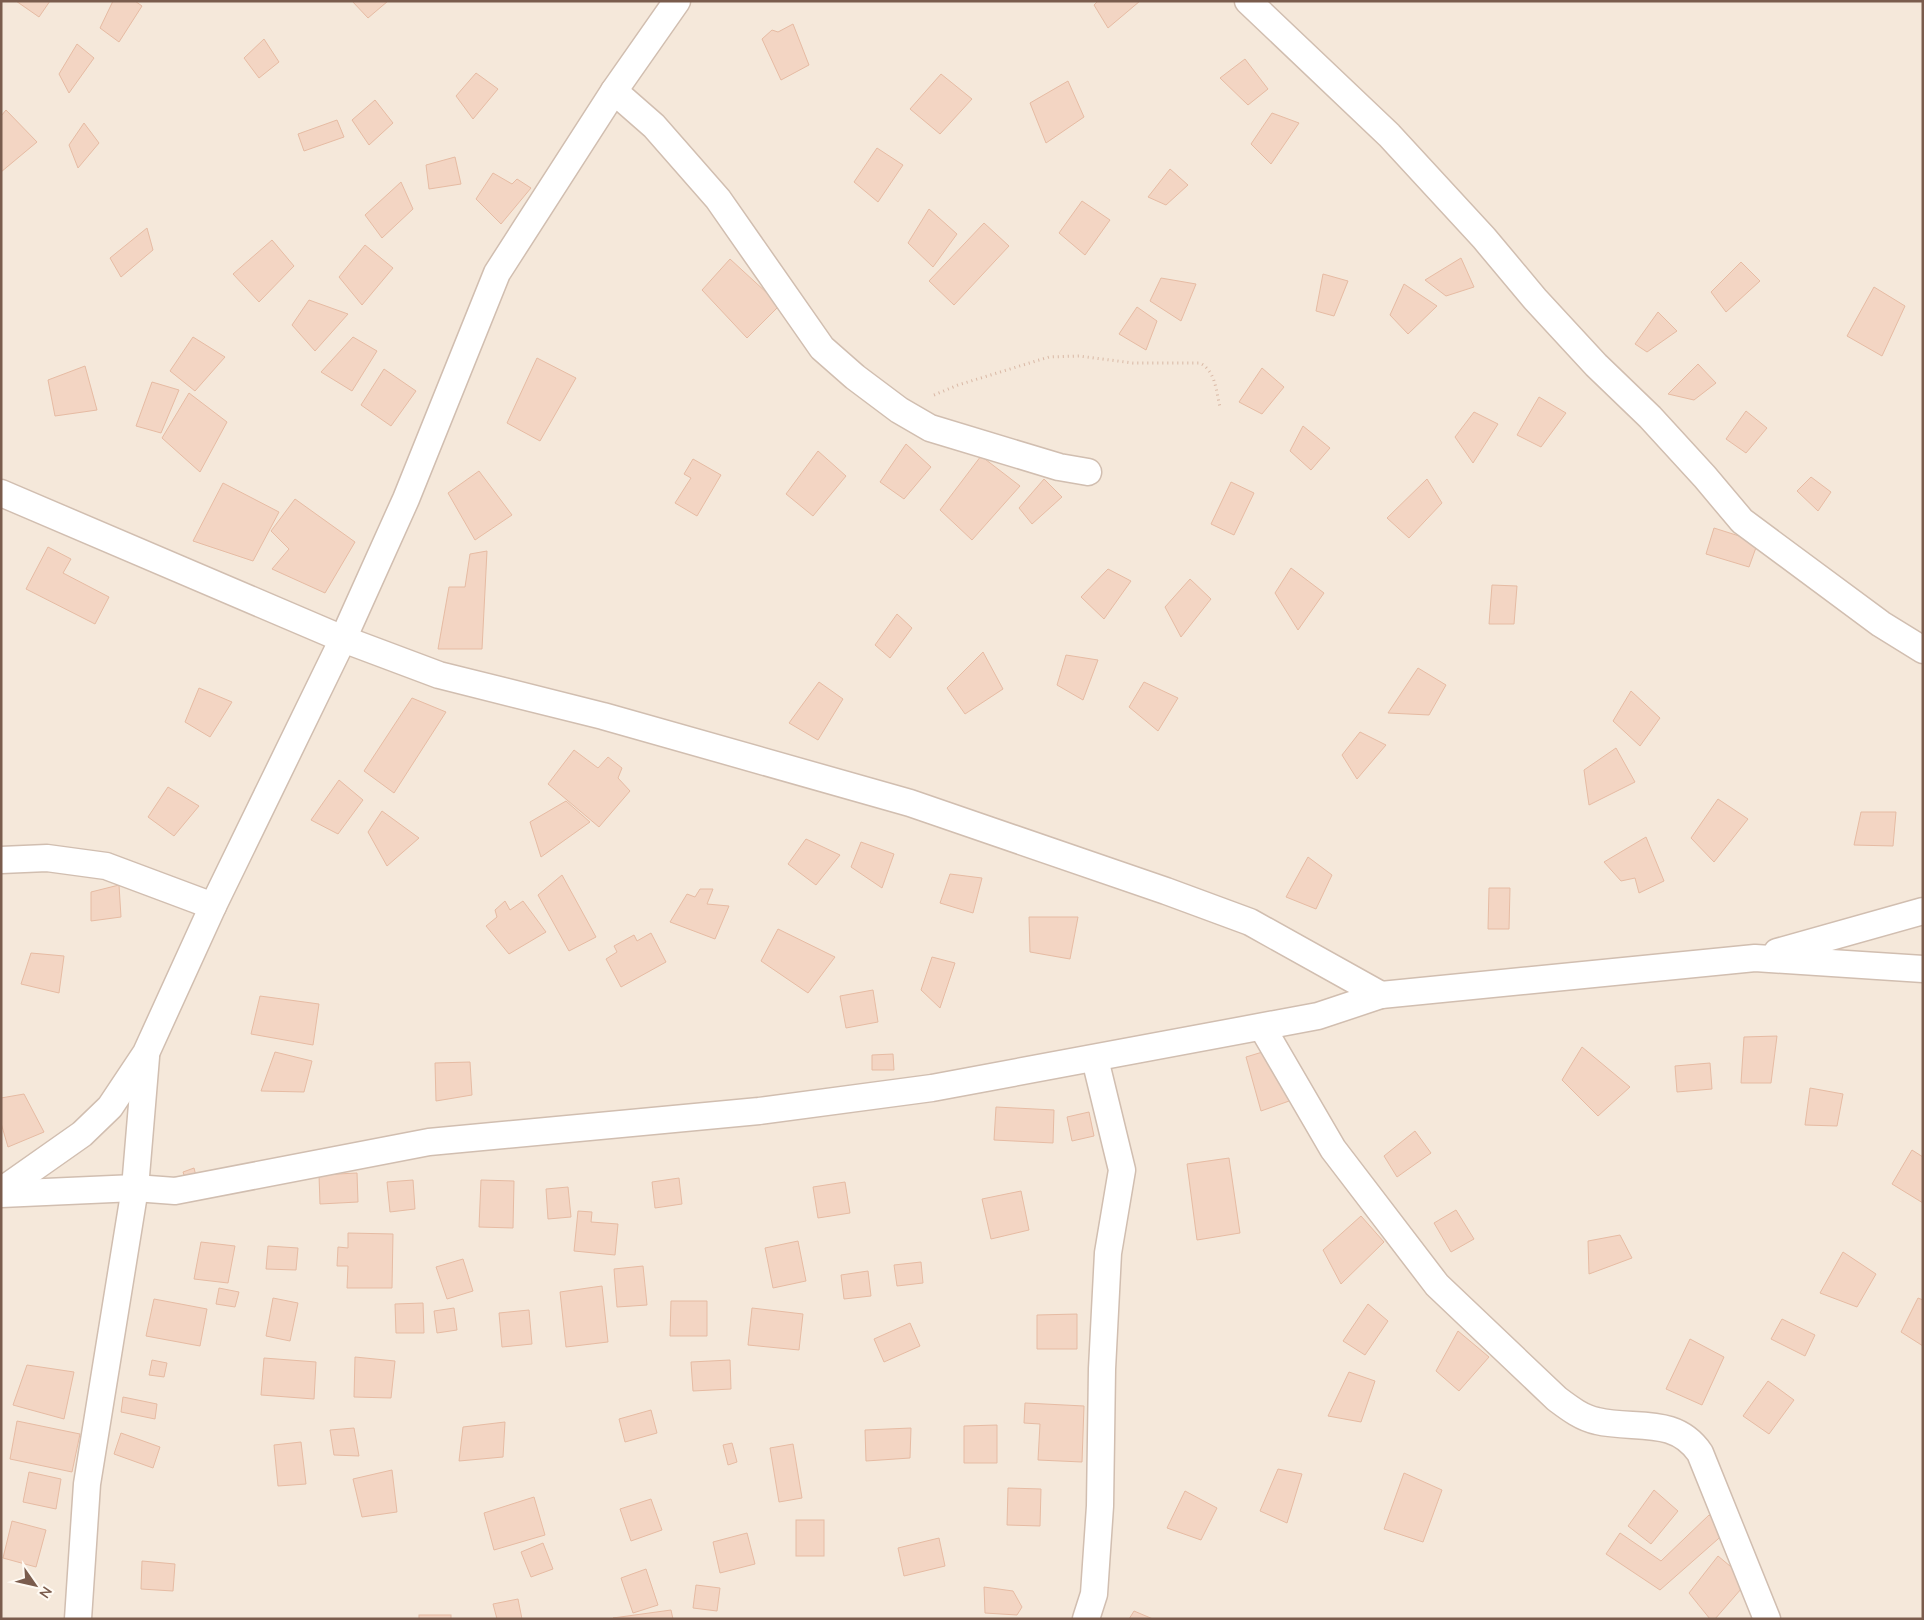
<svg xmlns="http://www.w3.org/2000/svg" width="1924" height="1620" viewBox="0 0 1924 1620" font-family="'Nunito Sans',sans-serif">
  <style>
    .residential { fill: #f5e8da }
    .building { fill: #f3d5c3; stroke: #e6bba3 }
    .lines { fill: none; stroke-linecap: round; stroke-linejoin: round }
    .minor-casing { stroke: #d1beb0; stroke-width: 29 }
    .path { stroke: #d9b8a5; stroke-width: 3; stroke-dasharray: 1 4; stroke-linecap: butt }
    .minor { stroke: #fff; stroke-width: 26 }
  </style>
  <rect width="100%" height="100%" fill="#fdf6ec"/>
  <rect class="residential" x="1" y="1" width="1922" height="1618"/>
  <g class="building">
    <polygon points="16,1 50,1 39,17"/>
    <polygon points="113,1 135,1 142,6 119,42 100,28"/>
    <polygon points="352,1 388,1 368,18"/>
    <polygon points="1098,1 1140,1 1108,28 1094,5"/>
    <polygon points="793,24 809,65 781,80 762,39 772,30 778,32"/>
    <polygon points="264,39 279,62 259,78 244,58"/>
    <polygon points="77,44 94,58 69,93 59,74"/>
    <polygon points="1245,59 1268,89 1248,105 1220,78"/>
    <polygon points="476,73 498,89 473,119 456,96"/>
    <polygon points="941,74 972,99 940,134 910,109"/>
    <polygon points="1068,81 1084,117 1046,143 1030,103"/>
    <polygon points="375,100 393,123 369,145 352,120"/>
    <polygon points="6,110 37,142 1,172 1,116"/>
    <polygon points="1272,113 1299,123 1271,164 1251,144"/>
    <polygon points="337,120 344,137 304,151 298,134"/>
    <polygon points="84,123 99,143 78,168 69,145"/>
    <polygon points="877,148 903,165 878,202 854,182"/>
    <polygon points="455,157 461,184 429,189 426,165"/>
    <polygon points="1170,169 1188,185 1166,205 1148,197"/>
    <polygon points="493,173 512,184 517,179 531,188 501,224 476,199"/>
    <polygon points="401,182 413,209 382,238 365,215"/>
    <polygon points="1082,201 1110,220 1085,255 1059,233"/>
    <polygon points="929,209 957,234 933,267 908,243"/>
    <polygon points="984,223 1009,246 954,305 929,281"/>
    <polygon points="147,228 153,250 121,277 110,258"/>
    <polygon points="272,240 294,266 259,302 233,274"/>
    <polygon points="365,245 393,268 362,305 339,277"/>
    <polygon points="1461,258 1474,287 1446,296 1425,280"/>
    <polygon points="730,259 780,305 747,338 702,290"/>
    <polygon points="1741,262 1760,281 1726,312 1711,292"/>
    <polygon points="1323,274 1348,281 1334,316 1316,311"/>
    <polygon points="1161,278 1196,284 1181,321 1150,301"/>
    <polygon points="1404,284 1437,306 1408,334 1390,315"/>
    <polygon points="1874,287 1905,306 1882,356 1847,336"/>
    <polygon points="309,300 348,314 315,351 292,325"/>
    <polygon points="1137,307 1157,321 1146,350 1119,334"/>
    <polygon points="1658,312 1677,331 1647,352 1635,344"/>
    <polygon points="193,337 225,357 195,391 170,371"/>
    <polygon points="353,337 377,351 352,391 321,372"/>
    <polygon points="537,358 576,378 540,441 507,423"/>
    <polygon points="1698,364 1716,383 1694,400 1668,394"/>
    <polygon points="85,366 97,410 55,416 48,380"/>
    <polygon points="1262,368 1284,387 1262,414 1239,402"/>
    <polygon points="384,369 416,391 391,426 361,405"/>
    <polygon points="152,382 179,390 161,433 136,426"/>
    <polygon points="189,393 227,422 200,472 162,438"/>
    <polygon points="1539,397 1566,413 1541,447 1517,435"/>
    <polygon points="1746,411 1767,428 1746,453 1726,439"/>
    <polygon points="1474,412 1498,424 1473,463 1455,437"/>
    <polygon points="1303,426 1330,448 1311,470 1290,451"/>
    <polygon points="906,444 931,467 904,499 880,482"/>
    <polygon points="818,451 846,476 813,516 786,494"/>
    <polygon points="981,456 1020,486 972,540 940,510"/>
    <polygon points="693,459 721,475 697,516 675,503 691,478 684,474"/>
    <polygon points="479,471 512,515 475,540 448,493"/>
    <polygon points="1811,477 1831,492 1818,511 1797,491"/>
    <polygon points="1044,479 1062,497 1032,524 1019,508"/>
    <polygon points="1427,479 1442,503 1409,538 1387,518"/>
    <polygon points="1231,482 1254,493 1234,535 1211,524"/>
    <polygon points="223,483 279,512 253,561 193,541"/>
    <polygon points="295,499 355,542 325,593 272,569 289,549 271,531"/>
    <polygon points="1714,528 1758,542 1749,567 1706,554"/>
    <polygon points="48,547 71,559 63,573 109,597 95,624 26,589"/>
    <polygon points="487,551 482,649 438,649 449,587 465,587 470,554"/>
    <polygon points="1291,568 1324,593 1298,630 1275,593"/>
    <polygon points="1108,569 1131,581 1104,619 1081,597"/>
    <polygon points="1190,579 1211,599 1181,637 1165,607"/>
    <polygon points="1492,585 1517,586 1514,624 1489,624"/>
    <polygon points="897,614 912,628 890,658 875,645"/>
    <polygon points="983,652 1003,689 965,714 947,688"/>
    <polygon points="1066,655 1098,660 1083,700 1057,685"/>
    <polygon points="1418,668 1446,685 1429,715 1388,713"/>
    <polygon points="819,682 843,699 818,740 789,723"/>
    <polygon points="1144,682 1178,698 1158,731 1129,707"/>
    <polygon points="199,688 232,702 210,737 185,722"/>
    <polygon points="1631,691 1660,718 1640,746 1613,721"/>
    <polygon points="412,698 446,712 394,793 364,771"/>
    <polygon points="1360,732 1386,745 1357,779 1342,755"/>
    <polygon points="1616,748 1635,782 1589,805 1584,770"/>
    <polygon points="574,750 598,768 608,757 622,768 618,778 630,791 599,827 548,784"/>
    <polygon points="339,780 363,800 338,834 311,820"/>
    <polygon points="168,787 199,806 174,836 148,817"/>
    <polygon points="1718,799 1748,819 1714,862 1691,838"/>
    <polygon points="566,801 590,822 541,857 530,822"/>
    <polygon points="382,811 419,838 387,866 368,832"/>
    <polygon points="1861,812 1896,812 1893,846 1854,845"/>
    <polygon points="1646,837 1664,881 1639,893 1635,878 1621,881 1604,862"/>
    <polygon points="806,839 840,855 816,885 788,864"/>
    <polygon points="861,842 894,854 882,888 851,867"/>
    <polygon points="1308,857 1332,875 1316,909 1286,897"/>
    <polygon points="950,874 982,878 973,913 940,903"/>
    <polygon points="562,875 596,937 569,951 538,895"/>
    <polygon points="119,885 121,917 91,921 91,892"/>
    <polygon points="1489,888 1510,888 1509,929 1488,929"/>
    <polygon points="700,889 713,889 707,904 729,906 715,939 670,922 687,894 695,897"/>
    <polygon points="505,901 510,910 523,901 546,932 509,954 486,926 497,917 495,910"/>
    <polygon points="1029,917 1078,917 1070,959 1030,952"/>
    <polygon points="778,929 835,957 808,993 761,961"/>
    <polygon points="651,933 666,962 621,987 606,959 617,952 614,946 634,935 637,941"/>
    <polygon points="31,953 64,956 59,993 21,984"/>
    <polygon points="932,957 955,963 940,1008 921,990"/>
    <polygon points="873,990 878,1022 846,1028 840,996"/>
    <polygon points="260,996 319,1004 313,1045 251,1034"/>
    <polygon points="1777,1036 1771,1083 1741,1083 1744,1037"/>
    <polygon points="1582,1047 1630,1087 1598,1116 1562,1080"/>
    <polygon points="1269,1050 1292,1100 1261,1111 1246,1057"/>
    <polygon points="275,1052 312,1061 304,1092 261,1091"/>
    <polygon points="893,1054 894,1070 872,1070 872,1055"/>
    <polygon points="470,1062 472,1095 436,1101 435,1063"/>
    <polygon points="1710,1063 1712,1089 1677,1092 1675,1066"/>
    <polygon points="1810,1088 1843,1094 1837,1126 1805,1125"/>
    <polygon points="24,1094 44,1132 8,1147 1,1123 1,1098"/>
    <polygon points="996,1107 1054,1110 1053,1143 994,1140"/>
    <polygon points="1089,1112 1094,1136 1072,1141 1067,1117"/>
    <polygon points="1415,1131 1431,1153 1397,1177 1384,1156"/>
    <polygon points="1912,1150 1923,1157 1923,1203 1892,1184"/>
    <polygon points="1229,1158 1240,1233 1197,1240 1187,1164"/>
    <polygon points="194,1168 197,1180 187,1184 183,1172"/>
    <polygon points="357,1173 358,1202 320,1204 319,1175"/>
    <polygon points="679,1178 682,1204 655,1208 652,1182"/>
    <polygon points="413,1180 415,1209 390,1212 387,1182"/>
    <polygon points="481,1180 514,1181 513,1228 479,1227"/>
    <polygon points="845,1182 850,1213 818,1218 813,1187"/>
    <polygon points="568,1187 571,1217 548,1219 546,1189"/>
    <polygon points="1021,1191 1029,1230 991,1239 982,1199"/>
    <polygon points="1456,1210 1474,1239 1451,1252 1434,1223"/>
    <polygon points="578,1211 592,1212 591,1222 618,1224 615,1255 574,1251"/>
    <polygon points="1361,1216 1384,1242 1341,1284 1323,1250"/>
    <polygon points="348,1233 393,1234 392,1288 347,1288 348,1266 337,1266 338,1247 348,1248"/>
    <polygon points="1620,1235 1632,1258 1589,1274 1588,1241"/>
    <polygon points="798,1241 806,1281 773,1288 765,1248"/>
    <polygon points="201,1242 235,1246 228,1283 194,1279"/>
    <polygon points="268,1246 298,1248 296,1270 266,1269"/>
    <polygon points="1843,1252 1876,1274 1857,1307 1820,1293"/>
    <polygon points="463,1259 473,1291 447,1299 436,1267"/>
    <polygon points="921,1262 923,1283 897,1286 894,1265"/>
    <polygon points="643,1266 647,1305 617,1307 614,1269"/>
    <polygon points="868,1271 871,1296 844,1299 841,1275"/>
    <polygon points="602,1286 608,1342 566,1347 560,1292"/>
    <polygon points="219,1288 239,1292 235,1307 216,1304"/>
    <polygon points="273,1298 298,1303 290,1341 266,1336"/>
    <polygon points="1918,1298 1923,1300 1923,1346 1901,1332"/>
    <polygon points="154,1299 207,1309 200,1346 146,1336"/>
    <polygon points="671,1301 707,1301 707,1336 670,1336"/>
    <polygon points="423,1303 424,1333 396,1333 395,1304"/>
    <polygon points="1368,1304 1388,1321 1365,1355 1343,1341"/>
    <polygon points="454,1308 457,1330 437,1333 434,1311"/>
    <polygon points="752,1308 803,1314 799,1350 748,1345"/>
    <polygon points="529,1310 532,1344 502,1347 499,1313"/>
    <polygon points="1077,1314 1077,1349 1037,1349 1037,1315"/>
    <polygon points="1782,1319 1815,1335 1805,1356 1771,1339"/>
    <polygon points="910,1323 920,1346 884,1362 874,1339"/>
    <polygon points="1458,1331 1489,1357 1459,1391 1436,1371"/>
    <polygon points="1690,1339 1724,1357 1702,1405 1666,1389"/>
    <polygon points="355,1357 395,1361 391,1398 354,1397"/>
    <polygon points="264,1358 316,1362 314,1399 261,1395"/>
    <polygon points="152,1360 167,1363 164,1377 149,1375"/>
    <polygon points="730,1360 731,1389 693,1391 691,1362"/>
    <polygon points="27,1365 74,1372 64,1419 13,1405"/>
    <polygon points="1349,1372 1375,1381 1361,1422 1328,1416"/>
    <polygon points="1768,1381 1794,1400 1769,1434 1743,1416"/>
    <polygon points="123,1397 157,1404 155,1419 121,1412"/>
    <polygon points="1025,1403 1084,1406 1082,1462 1038,1460 1040,1424 1024,1423"/>
    <polygon points="651,1410 657,1433 625,1442 619,1419"/>
    <polygon points="17,1421 80,1434 72,1472 10,1459"/>
    <polygon points="505,1422 503,1457 459,1461 463,1427"/>
    <polygon points="997,1425 997,1463 964,1463 964,1426"/>
    <polygon points="354,1428 359,1456 334,1455 330,1430"/>
    <polygon points="911,1428 910,1458 866,1461 865,1430"/>
    <polygon points="121,1433 160,1447 153,1468 114,1454"/>
    <polygon points="301,1442 306,1484 278,1486 274,1445"/>
    <polygon points="732,1443 737,1462 728,1465 723,1445"/>
    <polygon points="793,1444 802,1498 779,1502 770,1448"/>
    <polygon points="1278,1469 1302,1474 1287,1523 1260,1511"/>
    <polygon points="392,1470 397,1512 362,1517 353,1479"/>
    <polygon points="29,1472 61,1479 56,1509 23,1502"/>
    <polygon points="1404,1473 1442,1490 1423,1542 1384,1529"/>
    <polygon points="1008,1488 1041,1489 1040,1526 1007,1525"/>
    <polygon points="1654,1490 1678,1511 1651,1544 1628,1526"/>
    <polygon points="1185,1491 1217,1508 1201,1540 1167,1528"/>
    <polygon points="534,1497 545,1535 494,1550 484,1513"/>
    <polygon points="651,1499 662,1530 631,1541 620,1509"/>
    <polygon points="1709,1515 1726,1532 1660,1590 1606,1554 1620,1533 1661,1561"/>
    <rect x="796" y="1520" width="28" height="36"/>
    <polygon points="12,1521 46,1530 36,1567 3,1558"/>
    <polygon points="747,1533 755,1564 720,1573 713,1542"/>
    <polygon points="939,1538 945,1566 904,1576 898,1548"/>
    <polygon points="543,1543 553,1569 531,1577 521,1552"/>
    <polygon points="1718,1556 1748,1581 1715,1619 1710,1619 1689,1593"/>
    <polygon points="142,1561 175,1564 173,1591 141,1589"/>
    <polygon points="646,1569 658,1605 633,1613 621,1578"/>
    <polygon points="696,1585 720,1588 717,1611 693,1608"/>
    <polygon points="984,1587 1013,1591 1022,1607 1017,1615 985,1613"/>
    <polygon points="518,1599 522,1619 497,1619 493,1604"/>
    <polygon points="671,1610 673,1619 613,1618"/>
    <polygon points="1134,1611 1153,1619 1129,1619"/>
    <rect x="419" y="1615" width="32" height="4"/>
  </g>
  <g class="lines">
    <defs>
      <g id="minor">
        <polyline points="1248,1 1389,135 1484,238 1535,299 1596,365 1650,417 1705,477 1742,521 1881,624 1923,650"/>
        <polyline points="614,91 654,126 718,199 822,348 855,377 899,410 930,428 1059,467 1088,472"/>
        <polyline points="1,493 343,639 439,675 603,716 910,803 1166,891 1250,922 1381,995"/>
        <polyline points="1,860 47,858 106,866 213,906"/>
        <polyline points="1777,952 1923,911"/>
        <path d="M1262,1027l71,122 104,136 120,114c12,9 25,19 40,22 38,9 78,-5 103,32l67,166"/>
        <polyline points="1,1191 82,1134 110,1107 146,1053 213,906 343,639 406,499 497,273 614,91 677,1"/>
        <polyline points="1,1194 135,1188 175,1191 429,1142 759,1111 932,1088 1318,1016 1381,995 1755,958 1923,969"/>
        <polyline points="78,1619 87,1484 135,1188 146,1057"/>
        <polyline points="1086,1619 1094,1594 1100,1506 1102,1369 1108,1253 1122,1170 1095,1059"/>
      </g>
    </defs>
    <use href="#minor" class="minor-casing"/>
    <path class="path" d="M934,395l24,-10 91,-28 30,-1 54,7h67c16,8 16,29 20,44"/>
    <use href="#minor" class="minor"/>
  </g>
  <rect width="1924" height="1620" fill="none" stroke="#7a5c4d" stroke-width="5"/>
  <g transform="translate(35 1585) rotate(124)" stroke="#fffaf3" stroke-width="4" paint-order="stroke">
  <path d="M0-4L9 19L0 12L-9 19Z" fill="#7a5c4d"/>
  <text y="-8" font-size="14" font-weight="bold" text-anchor="middle" fill="#7a5c4d">N</text>
  </g>
</svg>
